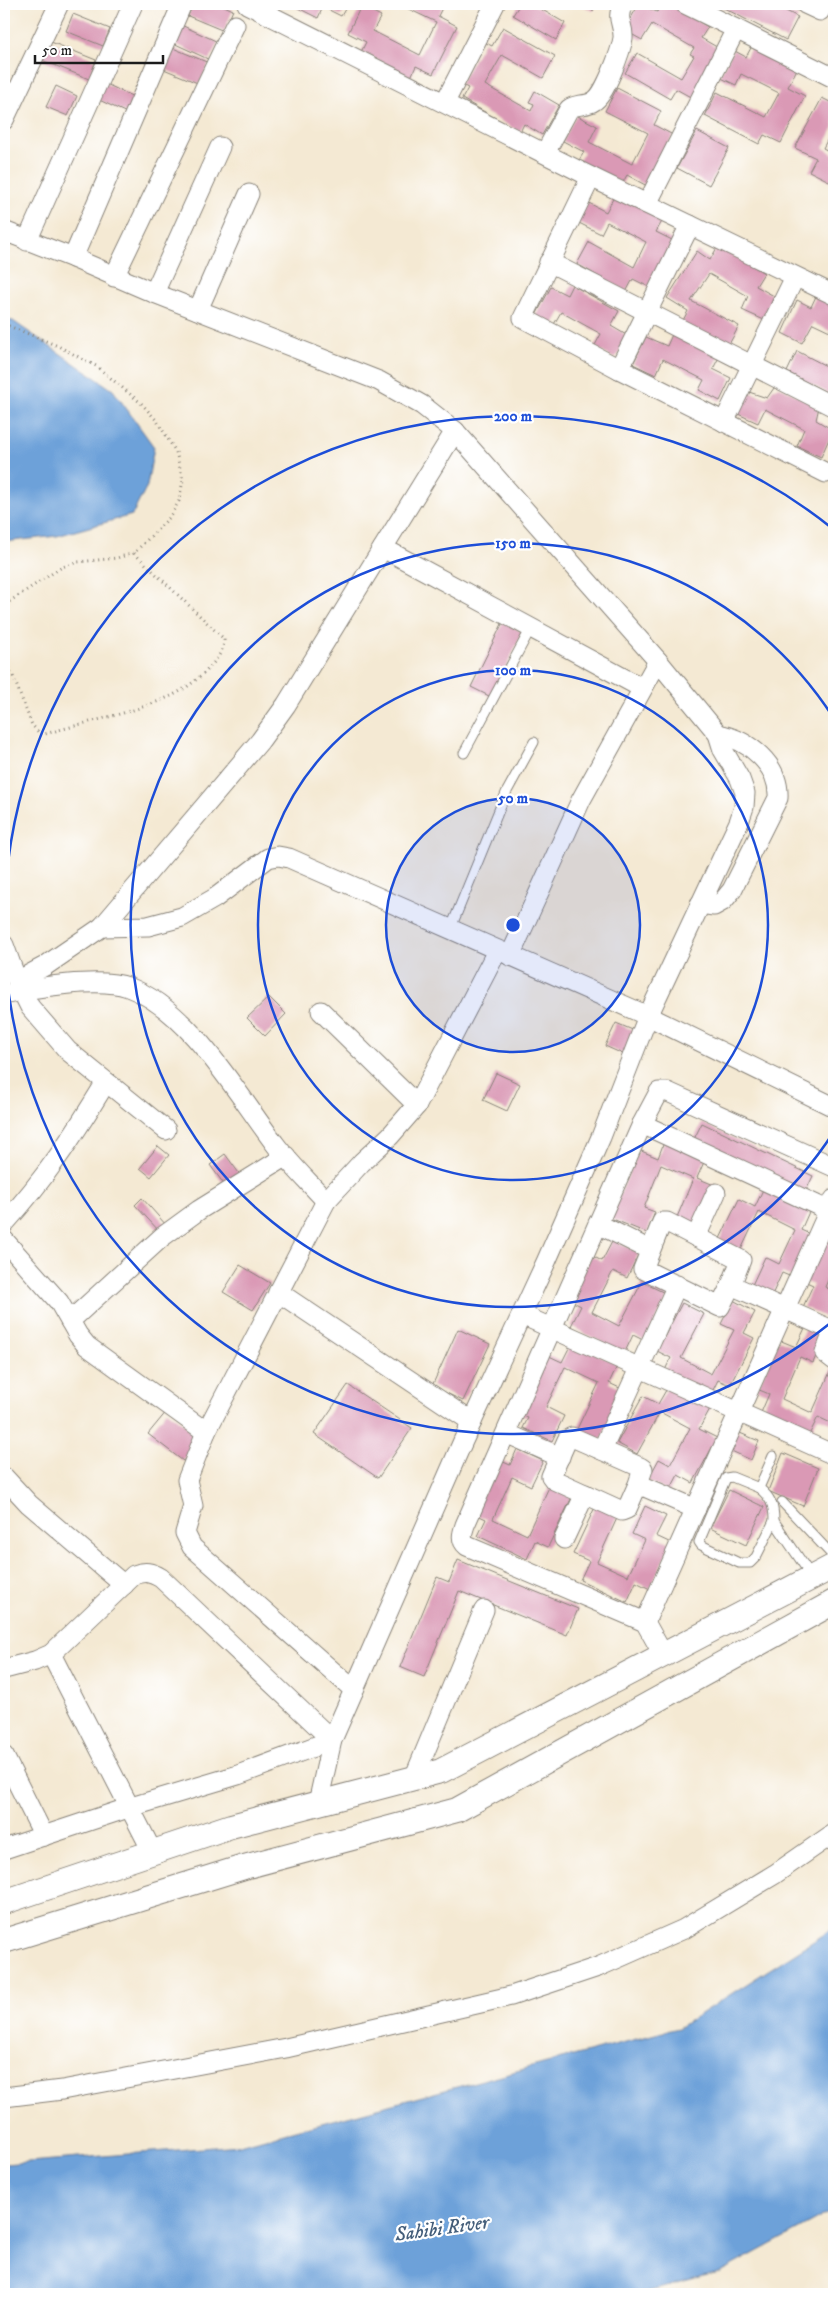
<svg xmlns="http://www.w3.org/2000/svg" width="838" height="2298" viewBox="0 0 838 2298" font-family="'IM FELL DW Pica',serif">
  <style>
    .water { fill: #6da1d9; stroke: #445e7a }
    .building { fill: #da99b5 }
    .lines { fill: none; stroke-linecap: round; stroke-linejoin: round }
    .service-casing { stroke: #888278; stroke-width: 11 }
    .minor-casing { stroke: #888278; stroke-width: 21 }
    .tertiary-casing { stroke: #888278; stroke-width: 26 }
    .path { stroke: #888278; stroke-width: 3; stroke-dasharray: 1 4; stroke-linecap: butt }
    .service { stroke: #fff; stroke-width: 9 }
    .minor { stroke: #fff; stroke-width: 19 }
    .tertiary { stroke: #fff; stroke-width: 24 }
    .ring { fill: none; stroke: #1d4ed8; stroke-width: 2.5 }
    .labels { text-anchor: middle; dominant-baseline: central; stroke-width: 4.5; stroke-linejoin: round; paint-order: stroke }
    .water-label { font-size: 20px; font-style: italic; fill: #445e7a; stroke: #fff }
    .centre { fill: #1d4ed8; stroke: #fff; stroke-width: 2.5 }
    .ring-label { font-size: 15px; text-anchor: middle; font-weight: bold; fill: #1d4ed8; stroke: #fff; stroke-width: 4.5; stroke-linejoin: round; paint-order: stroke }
  </style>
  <rect width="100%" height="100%" fill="#fff"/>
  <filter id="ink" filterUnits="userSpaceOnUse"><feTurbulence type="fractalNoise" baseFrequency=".02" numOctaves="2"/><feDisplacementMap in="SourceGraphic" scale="10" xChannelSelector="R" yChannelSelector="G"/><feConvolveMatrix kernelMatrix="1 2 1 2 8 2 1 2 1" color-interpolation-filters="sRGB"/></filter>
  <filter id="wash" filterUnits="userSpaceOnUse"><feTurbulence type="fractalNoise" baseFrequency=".0096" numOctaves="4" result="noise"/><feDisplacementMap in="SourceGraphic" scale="20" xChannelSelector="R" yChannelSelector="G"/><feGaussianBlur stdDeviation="1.12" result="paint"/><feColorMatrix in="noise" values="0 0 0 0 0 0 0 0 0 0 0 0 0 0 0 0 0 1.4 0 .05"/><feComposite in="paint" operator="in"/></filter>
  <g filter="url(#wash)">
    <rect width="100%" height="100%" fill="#f4e9d3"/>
    <g class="water">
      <polygon points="4,320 13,321 113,390 154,447 147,486 132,515 57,536 4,542"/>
      <polygon points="834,1928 834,2210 718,2273 639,2294 4,2294 4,2164 239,2145 678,2028"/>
    </g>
    <g id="blocks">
      <g class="building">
        <polygon points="193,4 220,4 233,10 224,31 188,16"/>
        <polygon points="290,4 348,4 341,16 323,7 318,18"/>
        <polygon points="398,4 444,4 438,16 457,26 433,74 416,66 411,77 361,52 366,42 348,33 361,6 381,16 373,31 420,55 436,22"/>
        <polygon points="513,4 532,4 565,23 556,40 513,15 518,7"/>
        <polygon points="585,4 597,4 593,11 584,6"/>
        <polygon points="639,4 657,12 661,4 668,4 708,27 701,38 722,50 694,99 676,89 670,99 625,73 637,53 681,78 694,56 690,54 694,48 652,24 642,40 624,30"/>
        <polygon points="716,4 772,4 798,17 786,40"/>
        <polygon points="73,14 110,29 103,46 66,31"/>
        <polygon points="179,24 218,42 210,60 171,42"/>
        <polygon points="503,27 555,56 543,78 502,55 485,85 531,111 534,104 529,102 535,91 559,105 542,135 524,124 520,132 462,99 468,88 460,84 484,42 492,46"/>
        <polygon points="46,40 96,60 89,79 39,59"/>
        <polygon points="168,46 209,63 200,84 159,67"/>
        <polygon points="752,46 797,69 788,87 805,96 781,143 764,135 759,144 705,116 717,92 766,117 779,93 741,74 736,85 719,77 733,50 746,57"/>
        <polygon points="102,82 136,98 129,114 95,98"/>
        <polygon points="56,86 77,96 68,116 46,107"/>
        <polygon points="617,88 661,111 654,125 673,135 647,186 627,175 622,184 578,162 584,152 563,141 576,115 597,126 589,142 632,164 648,133 605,111"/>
        <polygon points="822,98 834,104 834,127 823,148 834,154 833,183 809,171 816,158 795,148"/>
        <polygon points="697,131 729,148 709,185 677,168"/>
        <polygon points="616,193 664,218 656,232 674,241 651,288 633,279 626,292 577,264 589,242 634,267 646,242 607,222 601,234 577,222 587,202 606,212"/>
        <polygon points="718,246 764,273 756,286 774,296 764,320 742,310 748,296 709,274 691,301 739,326 727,348 681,324 688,311 667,298 697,251 710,260"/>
        <polygon points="572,285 619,311 611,326 628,336 615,359 594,347 601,334 561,312 553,326 535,317 551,287 567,295"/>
        <polygon points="817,294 834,302 834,333 813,323 802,343 782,333 797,300 811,307"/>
        <polygon points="674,330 720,355 713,369 731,378 720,401 699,390 704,380 663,359 656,375 633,364 646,337 667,346"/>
        <polygon points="797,351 834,370 834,390 832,395 787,372"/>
        <polygon points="780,387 819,407 816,420 833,430 821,457 797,446 804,429 765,409 758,423 738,414 746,391 767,398 774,388"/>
        <polygon points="503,622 523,632 491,697 471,687"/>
        <polygon points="269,997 286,1014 265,1036 247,1018"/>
        <polygon points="616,1023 635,1031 625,1055 605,1046"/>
        <polygon points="496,1073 520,1084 507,1111 483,1100"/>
        <polygon points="702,1123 813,1176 803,1197 692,1143"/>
        <polygon points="666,1137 707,1155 697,1178 714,1185 695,1230 675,1222 693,1179 661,1165 644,1208 655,1212 647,1233 610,1218 639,1150 658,1158"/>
        <polygon points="158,1146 169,1155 151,1177 140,1168"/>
        <polygon points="225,1154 244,1180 229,1191 210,1165"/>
        <polygon points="766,1183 812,1205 801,1230 814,1236 794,1278 782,1273 772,1295 752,1285 765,1257 779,1264 795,1230 759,1212 738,1256 717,1245 739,1199 755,1207"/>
        <polygon points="142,1198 167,1226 160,1232 135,1205"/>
        <polygon points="821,1236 834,1242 834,1266 825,1287 834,1292 834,1312 831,1320 803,1307 813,1285 802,1280"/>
        <polygon points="613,1240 639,1253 627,1278 613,1271 592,1312 619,1326 642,1282 669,1295 645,1341 633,1335 624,1354 571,1326 581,1306 567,1299 590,1255 602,1261"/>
        <polygon points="240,1265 270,1283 253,1310 223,1292"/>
        <polygon points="733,1300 755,1312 744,1333 754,1338 730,1385 718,1380 709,1398 663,1374 671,1358 657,1351 682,1303 704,1314 681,1358 711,1374 734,1330 721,1324"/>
        <polygon points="805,1328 824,1337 813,1363 800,1357 782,1399 812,1413 834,1363 834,1422 833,1424 818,1417 808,1437 760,1415 769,1394 757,1389 779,1340 796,1347"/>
        <polygon points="458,1329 490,1344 463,1401 432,1386"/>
        <polygon points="572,1342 618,1364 609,1383 624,1390 601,1440 577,1429 599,1383 565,1367 546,1407 564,1416 552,1441 523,1428 528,1418 519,1414 547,1355 562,1362"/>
        <polygon points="348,1385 412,1428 378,1478 314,1434"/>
        <polygon points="669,1385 711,1407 699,1429 717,1438 693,1483 678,1475 669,1492 647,1481 659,1459 670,1465 690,1428 660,1412 637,1454 617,1443 643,1396 658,1404"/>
        <polygon points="167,1411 201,1437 183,1461 148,1434"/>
        <polygon points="735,1431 759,1441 751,1460 727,1449"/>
        <polygon points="517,1449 543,1461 531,1486 512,1477 493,1519 527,1535 549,1487 572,1497 548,1547 535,1541 527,1559 478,1536 486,1519 473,1513 497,1459 510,1465"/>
        <polygon points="783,1453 818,1468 803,1506 768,1491"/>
        <polygon points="729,1490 764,1507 746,1545 710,1528"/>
        <polygon points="596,1505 618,1516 597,1562 628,1576 645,1540 632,1534 645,1506 666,1516 656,1536 671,1543 650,1589 636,1582 627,1602 580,1580 589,1561 573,1554"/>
        <polygon points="458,1560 578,1609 567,1635 459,1591 424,1677 400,1667 437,1577 449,1582"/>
      </g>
    </g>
  </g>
  <g filter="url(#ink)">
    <use href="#blocks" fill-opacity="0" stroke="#888278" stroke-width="1"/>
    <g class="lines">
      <defs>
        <g id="service">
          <polyline points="464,753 531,628"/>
          <polyline points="450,930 506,793 534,742"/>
          <polyline points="773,1456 759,1488 732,1477 726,1478 699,1542 701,1545 739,1563 750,1563 756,1557 774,1521 812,1577"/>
          <path d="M759,1488c12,10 15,17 15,33"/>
          <polyline points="782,1502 834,1557"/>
        </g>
        <g id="minor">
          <polyline points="247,4 591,177 834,295"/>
          <polyline points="805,4 820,11"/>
          <polyline points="736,29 834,78"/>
          <polyline points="445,102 495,4"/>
          <polyline points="4,120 59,4"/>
          <path d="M545,153l24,-44c8,-6 17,-2 25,-8 11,-6 27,-50 29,-63 1,-15 -8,-17 0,-34"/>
          <polyline points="591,177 523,318 619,369"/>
          <polyline points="647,204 736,29 685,4"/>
          <polyline points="690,225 619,369 826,473"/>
          <polyline points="4,231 73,258 154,293 379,381 422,405 455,431 658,661 718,734 723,750 740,779 745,793 744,807 739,822 648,1016 601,1137 546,1262 463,1441 332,1740 238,1775 131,1807 4,1849"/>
          <polyline points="27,241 133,4"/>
          <polyline points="73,258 182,4"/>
          <polyline points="549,262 834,407"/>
          <polyline points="114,277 235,25"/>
          <polyline points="154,293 220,147"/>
          <polyline points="198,310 249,194"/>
          <polyline points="724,422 795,277"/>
          <polyline points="383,548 642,688"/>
          <path d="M700,904l14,2 9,-5 9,-11 46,-92c2,-33 -29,-58 -60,-64"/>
          <polyline points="102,927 260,741 286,705 455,431"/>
          <polyline points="4,945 17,981 30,1007 68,1051 166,1130"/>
          <polyline points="510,956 581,800 658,661"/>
          <polyline points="17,981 45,966 102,927 148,926 182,917 215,898 268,858 278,856 289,858 648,1016 834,1107"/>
          <path d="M4,995c29,-8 97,-18 124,-8 61,22 109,107 147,157 15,20 34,38 51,57l36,-39 28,-26 27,-31 80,-154"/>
          <polyline points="321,1011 417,1105"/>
          <polyline points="642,1124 834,1213"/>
          <path d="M4,1224c41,-45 70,-89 102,-142"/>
          <polyline points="598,1224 650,1250"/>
          <polyline points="696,1237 716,1193"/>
          <polyline points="4,1240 59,1302 78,1335 87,1346 206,1432 326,1201"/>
          <polyline points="731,1285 741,1260 667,1222 662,1222 643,1269 720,1307 731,1285 834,1331"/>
          <polyline points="278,1292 472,1422"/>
          <polyline points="522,1315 834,1455"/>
          <polyline points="70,1321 162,1237 199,1210 286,1156"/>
          <polyline points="834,1330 825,1353 834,1360"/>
          <polyline points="206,1432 187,1480 193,1506 185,1533 192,1547 354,1690"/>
          <polyline points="506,1433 560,1457"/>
          <polyline points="602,1450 677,1285"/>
          <polyline points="4,1477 29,1504 124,1585"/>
          <polyline points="638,1484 643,1469 640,1467 572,1437 567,1440 551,1476 554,1480 622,1511 627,1509 638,1484 696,1509"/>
          <polyline points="564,1539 585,1494"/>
          <polyline points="645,1622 834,1199"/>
          <polyline points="51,1654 153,1853"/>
          <path d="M664,1656l-19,-34 -178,-76c-7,-6 -5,-12 -2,-21l177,-401 17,-32h9l166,75"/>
          <path d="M4,1669l31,-8 16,-7 83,-79c11,-4 17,-3 27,3l171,162 -14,63"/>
          <polyline points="4,1756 44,1836"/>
          <polyline points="414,1778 484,1610"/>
          <polyline points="4,2097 62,2090 286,2048 511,1996 598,1967 684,1929 775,1874 834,1833"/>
        </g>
        <g id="tertiary">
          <polyline points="4,1902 231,1826 441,1771 834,1566"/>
          <polyline points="4,1941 244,1867 457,1810 834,1602"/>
        </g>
      </defs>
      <use href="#service" class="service-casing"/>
      <use href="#minor" class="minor-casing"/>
      <use href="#tertiary" class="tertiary-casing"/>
      <g class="path">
        <polyline points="4,324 58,346 96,366 141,403 157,421 176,452 183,480 179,501 169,518 134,553 117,558 78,562 62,567 4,605"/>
        <path d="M4,653l28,72 8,9h5c41,-12 88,-21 126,-38 18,-8 54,-36 53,-57l-90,-86"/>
      </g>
      <use href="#service" class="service"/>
      <use href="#minor" class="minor"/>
      <use href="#tertiary" class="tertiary"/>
    </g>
  </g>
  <circle cx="513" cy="925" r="127" fill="#1d4ed8" fill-opacity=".12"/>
  <g class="ring">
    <circle cx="513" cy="925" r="127"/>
    <circle cx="513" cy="925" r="255"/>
    <path d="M833 1133A382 382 0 1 1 833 717"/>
    <path d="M833 1321A509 509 0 1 1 833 529"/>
  </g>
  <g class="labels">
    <g class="water-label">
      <text transform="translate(442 2229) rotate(-8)">Sahibi River</text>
    </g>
  </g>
  <circle cx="513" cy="925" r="8" class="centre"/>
  <g class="ring-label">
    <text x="513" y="421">200 m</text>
    <text x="513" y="548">150 m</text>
    <text x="513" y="675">100 m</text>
    <text x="513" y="803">50 m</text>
  </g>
  <rect width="838" height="2298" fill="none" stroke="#fff" stroke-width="20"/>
  <path d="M35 55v8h128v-8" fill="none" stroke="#1c1c1c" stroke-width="2.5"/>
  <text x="42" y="55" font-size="15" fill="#1c1c1c" stroke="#ffffff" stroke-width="4" paint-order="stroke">50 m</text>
</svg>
